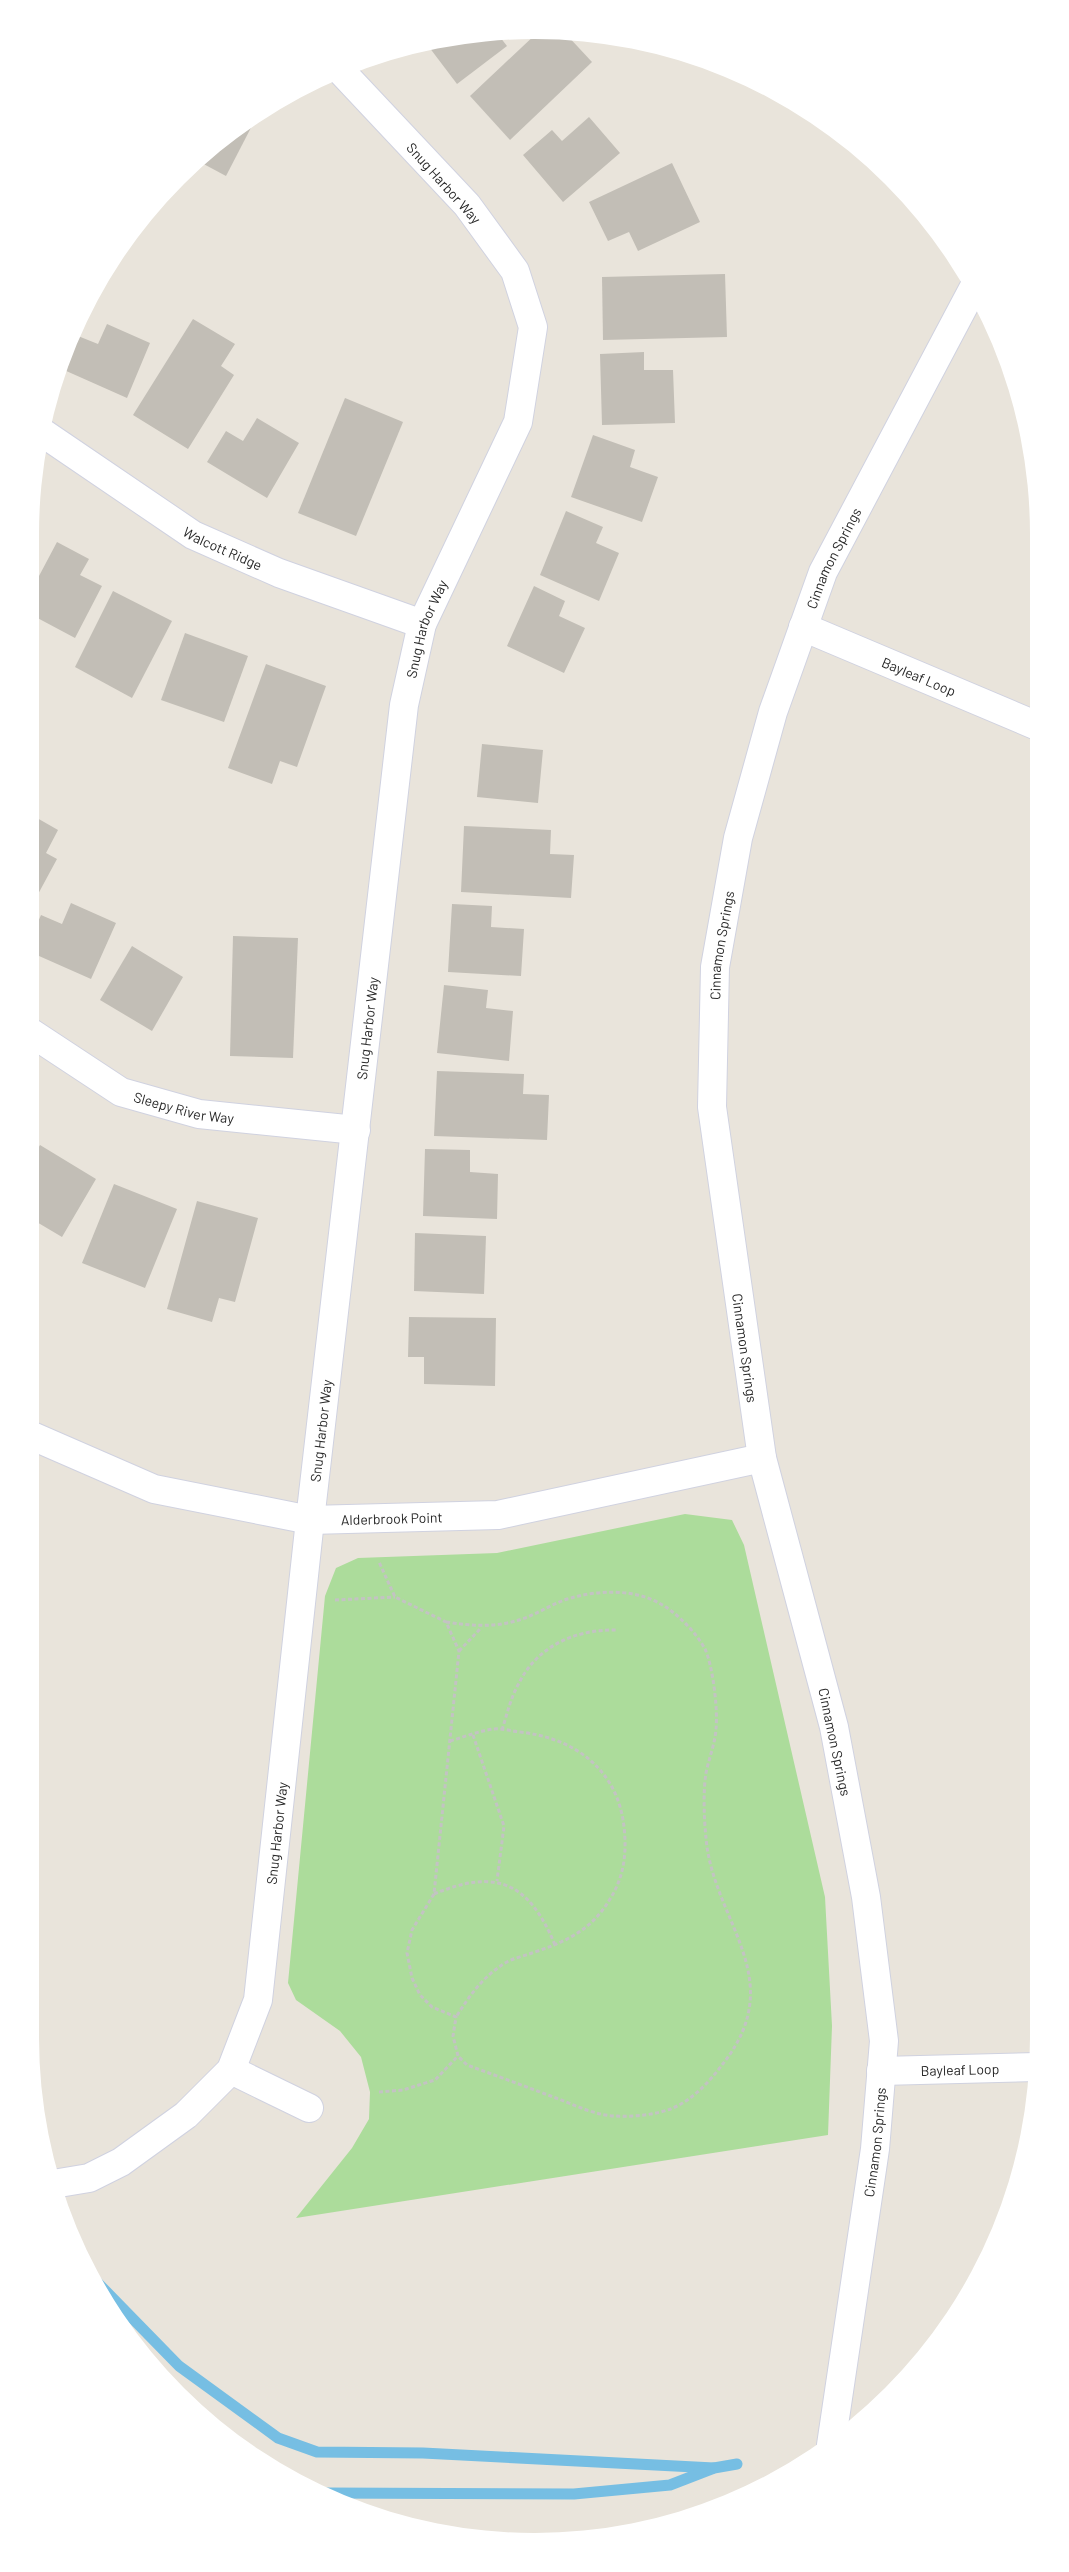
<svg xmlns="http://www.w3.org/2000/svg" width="1069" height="2572" viewBox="0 0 1069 2572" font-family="Barlow,sans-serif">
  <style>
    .green { fill: #acdc9b }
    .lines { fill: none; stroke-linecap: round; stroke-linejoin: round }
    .stream { stroke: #76bee3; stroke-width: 11 }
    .building { fill: #c2beb6 }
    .minor-casing { stroke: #d0d2e0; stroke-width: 30 }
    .path { stroke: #c3c3c3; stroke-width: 3; stroke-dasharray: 4 2.5; stroke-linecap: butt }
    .minor { stroke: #fff; stroke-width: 28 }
    .labels { text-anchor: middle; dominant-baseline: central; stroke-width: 5; stroke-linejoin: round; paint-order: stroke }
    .street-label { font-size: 14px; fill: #282828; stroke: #fff }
  </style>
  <rect width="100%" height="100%" fill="#e9e4db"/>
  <polygon class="green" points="685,1514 732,1520 744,1545 825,1897 832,2026 828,2135 296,2218 352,2148 369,2119 370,2092 361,2057 340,2031 296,2000 288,1983 325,1596 336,1568 358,1558 497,1553"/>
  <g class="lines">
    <g class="stream">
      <polyline points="64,2215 72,2233"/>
      <polyline points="92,2277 179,2366 278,2438 317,2452 423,2453 714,2468"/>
      <polyline points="323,2493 574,2494 670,2485 714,2468 737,2464"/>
    </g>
  </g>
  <g class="building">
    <polygon points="496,32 507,46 457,84 426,43"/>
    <polygon points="538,32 565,33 592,62 510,140 470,96"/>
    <polygon points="257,116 226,176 198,161 227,134"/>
    <polygon points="589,117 620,153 563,202 523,155 552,130 562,141"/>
    <polygon points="672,163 700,222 638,251 629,232 608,241 589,202"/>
    <polygon points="725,274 727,337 603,340 602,277"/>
    <polygon points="193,319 235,344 221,366 234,375 188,449 133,415"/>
    <polygon points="107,324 150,343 127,398 64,370 78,336 98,344"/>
    <polygon points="644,352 644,370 673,370 675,423 602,425 600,354"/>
    <polygon points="345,398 403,422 356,536 298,513"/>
    <polygon points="257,418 299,443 267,498 207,462 226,431 243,441"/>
    <polygon points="593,435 635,450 630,467 658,477 642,522 571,497"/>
    <polygon points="566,511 603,527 596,543 619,553 599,601 540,575"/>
    <polygon points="57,542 89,559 80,575 102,586 75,638 30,614 30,593"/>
    <polygon points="534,586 565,601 559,616 585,628 564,673 507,646"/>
    <polygon points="113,591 172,621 132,698 75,667"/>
    <polygon points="185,633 248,656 224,722 161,700"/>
    <polygon points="266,664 326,686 297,767 280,761 272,784 228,768"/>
    <polygon points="482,744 543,750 538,803 477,797"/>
    <polygon points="30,814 58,830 46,853 57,859 30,909"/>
    <polygon points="464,826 551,830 550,854 574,855 571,898 461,892"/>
    <polygon points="71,903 116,923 91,979 30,952 30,940 41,915 62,924"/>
    <polygon points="452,904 492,906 491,927 524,929 521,976 448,972"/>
    <polygon points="233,936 298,938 293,1058 230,1056"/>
    <polygon points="132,946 183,977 152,1031 100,1000"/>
    <polygon points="444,985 488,990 486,1008 513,1011 509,1061 437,1053"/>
    <polygon points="437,1071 524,1074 523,1094 549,1095 547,1140 434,1136"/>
    <polygon points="40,1145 96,1179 62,1237 30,1218 30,1189 35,1181 30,1179 30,1162"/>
    <polygon points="425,1149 470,1150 470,1172 498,1174 497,1219 423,1216"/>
    <polygon points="114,1184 177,1209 145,1288 82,1263"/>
    <polygon points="197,1201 258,1218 235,1302 219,1298 212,1322 167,1309"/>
    <polygon points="415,1233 486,1236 484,1294 414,1291"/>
    <polygon points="409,1317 496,1318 495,1386 424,1384 424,1357 408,1357"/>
  </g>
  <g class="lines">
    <defs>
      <g id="minor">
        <path id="s1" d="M43,433l150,102 86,38 143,51"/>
        <path id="s2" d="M803,627l232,98"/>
        <path id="s3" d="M30,1032l91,60 78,22 157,16"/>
        <path id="s4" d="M30,1435l124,54 156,31 188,-5 264,-57"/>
        <polyline points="231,2070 309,2108"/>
        <path id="s5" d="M881,2071l156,-4"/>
        <path id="s6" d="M53,2184l36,-6 32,-16 65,-47 45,-45 27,-70 52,-480 94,-815 18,-81 96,-202 15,-95 -18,-56 -48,-66 -126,-134"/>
        <path id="s7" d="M831,2445l44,-296 9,-108 -18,-144 -32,-170 -72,-269 -50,-351 3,-140 23,-129 35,-126 50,-140 151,-285"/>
      </g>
    </defs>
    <use href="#minor" class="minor-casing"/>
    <g class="path">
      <polyline points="335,1600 395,1597"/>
      <path d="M446,1622c28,4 51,6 79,-4 16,-6 30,-16 46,-20 27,-8 63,-9 88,5 17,9 37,29 46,46 8,17 13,61 11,80 -1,15 -7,29 -10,44 -3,19 -2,45 0,65 7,83 83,139 19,223 -13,18 -31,38 -52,47 -17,7 -40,9 -59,8 -20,-1 -39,-11 -58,-18 -29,-11 -59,-22 -89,-33l-9,-9"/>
      <polyline points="459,1651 481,1628"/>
      <path d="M502,1730c5,-16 9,-33 17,-47 19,-38 58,-54 98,-53"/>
      <polyline points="473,1735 504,1826 497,1881"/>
      <path d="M450,1741c14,-4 29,-10 43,-12 9,-1 18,2 27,3 55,6 98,38 104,95 3,26 0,50 -14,72 -19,32 -45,43 -78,54 -8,3 -18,5 -25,9 -23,13 -37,33 -51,55"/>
      <path d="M434,1894c62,-26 95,-12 121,51"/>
      <polyline points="379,2092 403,2090 435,2080 458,2056 453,2036 456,2017 432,2007 420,1995 412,1978 407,1953 412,1930 434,1894 459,1651 446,1622 395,1597 379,1562"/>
    </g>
    <use href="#minor" class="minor"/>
  </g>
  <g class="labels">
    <g class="street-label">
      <text transform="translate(444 183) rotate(48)">Snug Harbor Way</text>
      <text stroke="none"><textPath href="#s1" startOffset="214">Walcott Ridge</textPath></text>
      <text stroke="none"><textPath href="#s7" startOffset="1926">Cinnamon Springs</textPath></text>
      <text stroke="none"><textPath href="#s6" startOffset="1674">Snug Harbor Way</textPath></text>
      <text stroke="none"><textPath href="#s2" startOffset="126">Bayleaf Loop</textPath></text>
      <text stroke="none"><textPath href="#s7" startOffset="1521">Cinnamon Springs</textPath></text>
      <text stroke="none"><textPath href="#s6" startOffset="1269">Snug Harbor Way</textPath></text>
      <text stroke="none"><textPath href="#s3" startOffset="174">Sleepy River Way</textPath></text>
      <text transform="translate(745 1348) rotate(82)">Cinnamon Springs</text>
      <text stroke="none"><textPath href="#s6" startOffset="864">Snug Harbor Way</textPath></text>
      <text stroke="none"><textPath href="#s4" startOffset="376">Alderbrook Point</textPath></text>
      <text transform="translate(835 1742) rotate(78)">Cinnamon Springs</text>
      <text stroke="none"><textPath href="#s6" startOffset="459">Snug Harbor Way</textPath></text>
      <text stroke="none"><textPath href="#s5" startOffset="79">Bayleaf Loop</textPath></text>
      <text stroke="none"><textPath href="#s7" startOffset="306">Cinnamon Springs</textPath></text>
    </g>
  </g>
  <path d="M0 0H1069V2572H0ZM534 39H535A495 495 0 0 1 1030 534V2038A495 495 0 0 1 535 2533H534A495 495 0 0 1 39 2038V534A495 495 0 0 1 534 39Z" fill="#fff" fill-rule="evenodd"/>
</svg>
